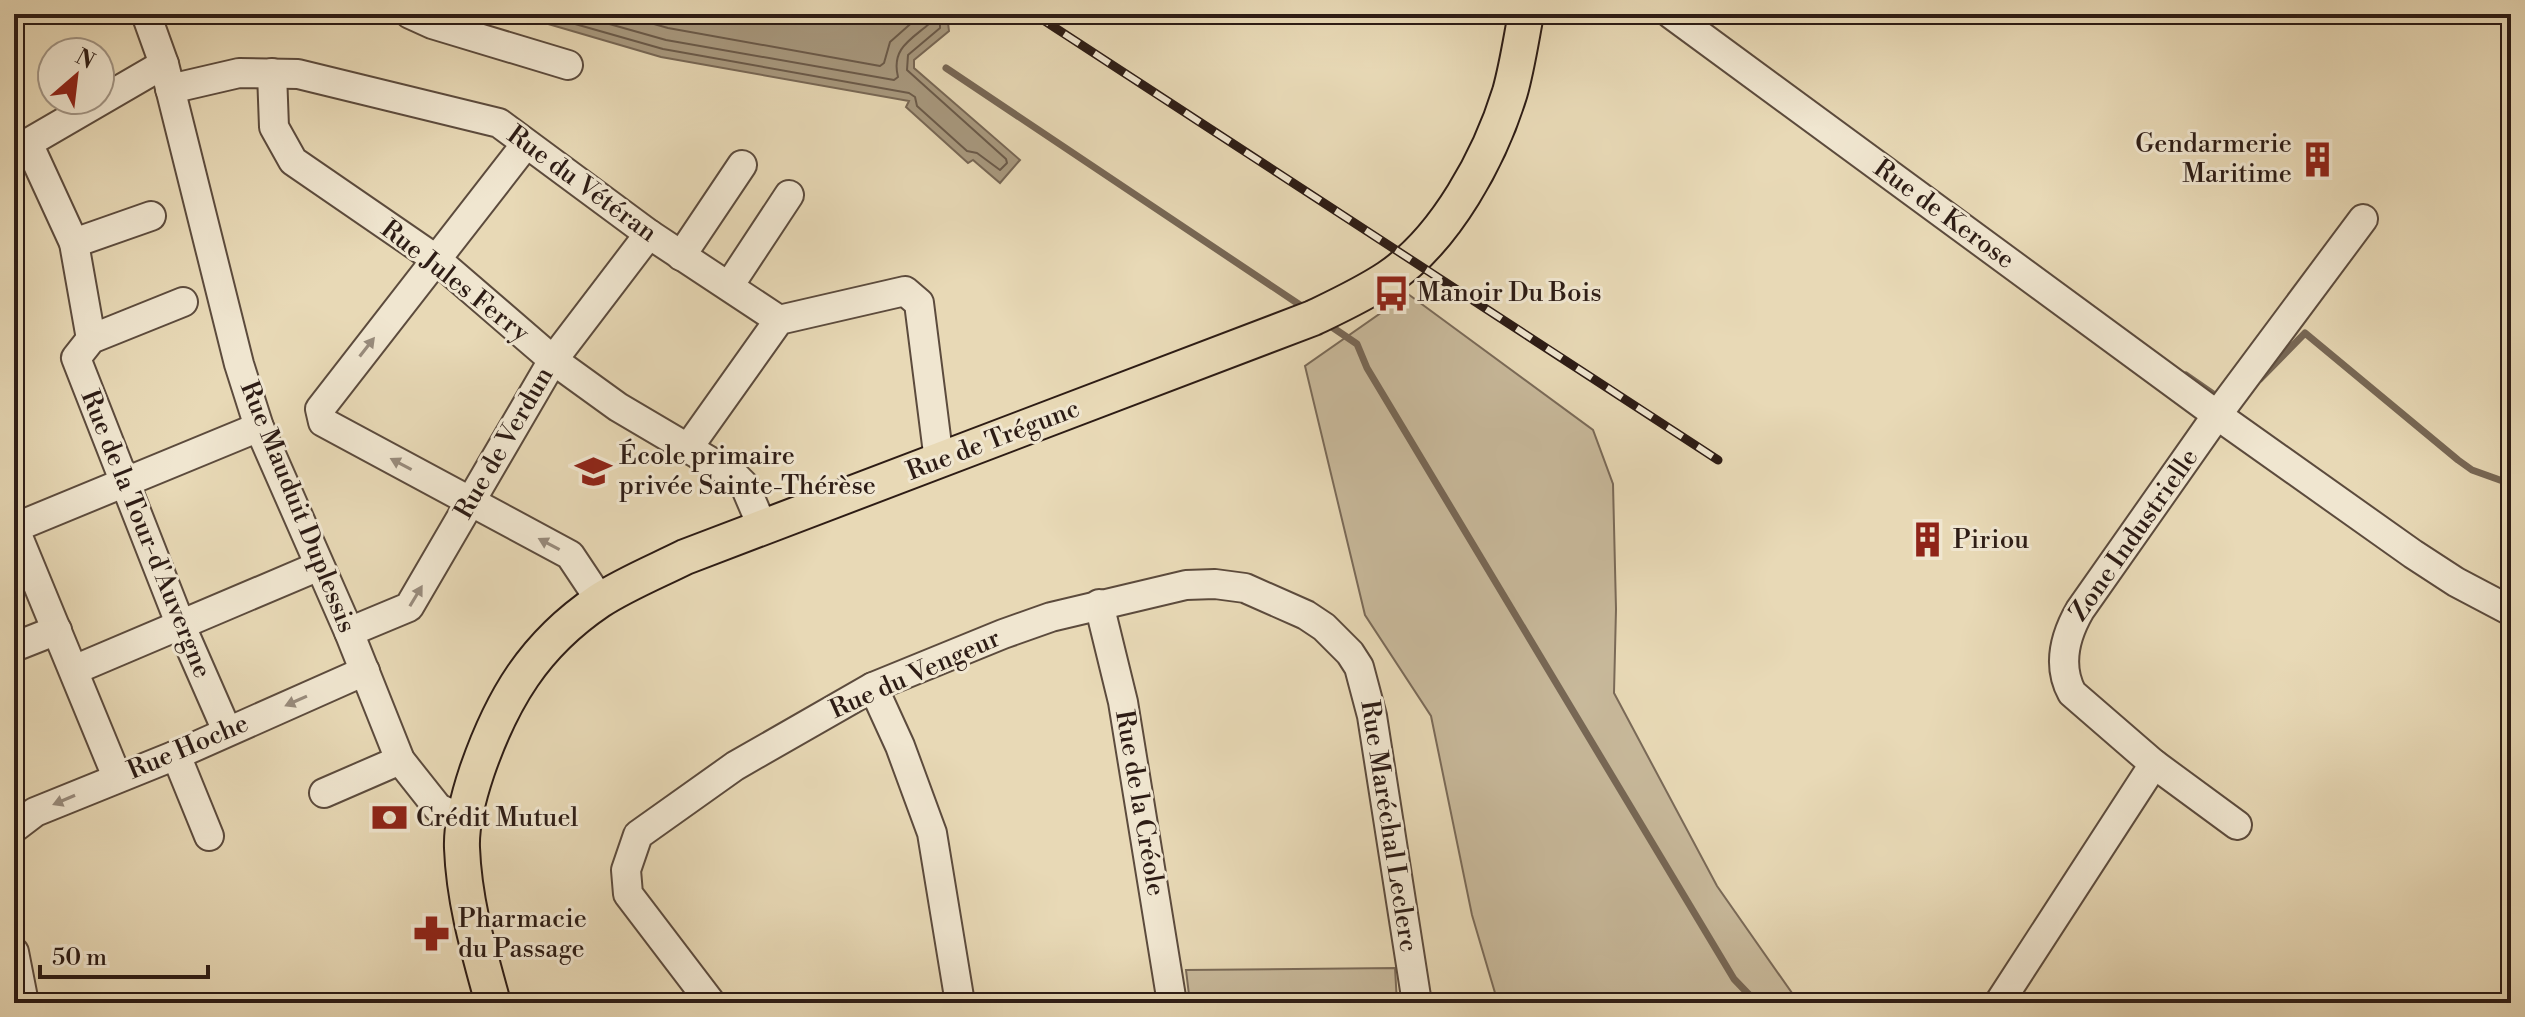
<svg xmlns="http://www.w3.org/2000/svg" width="2525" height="1017" viewBox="0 0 2525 1017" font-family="'Libre Bodoni',serif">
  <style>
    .green { fill: #c8b99b; stroke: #7a6a58; stroke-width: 2 }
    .water { fill: #a8997f; stroke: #776755; stroke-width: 2 }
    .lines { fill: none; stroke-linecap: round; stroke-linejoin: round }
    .shore { stroke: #6a5a4a; stroke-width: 2 }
    .stream { stroke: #776755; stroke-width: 7 }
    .minor-casing { stroke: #5c4b3d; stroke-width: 32 }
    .major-casing { stroke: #2d1c15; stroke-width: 38 }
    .minor { stroke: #f0e6d0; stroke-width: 28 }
    .major { stroke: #e8d9b6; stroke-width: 34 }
    .rail-casing { stroke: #2d1c15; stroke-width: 9 }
    .rail { stroke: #f0e6d0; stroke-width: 6; stroke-dasharray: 18; stroke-linecap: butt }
    .oneway { fill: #988b7c }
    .labels { text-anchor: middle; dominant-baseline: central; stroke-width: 6; stroke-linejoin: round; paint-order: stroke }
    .poi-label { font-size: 26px; fill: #2d1c15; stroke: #f0e6d0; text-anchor: start }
    .street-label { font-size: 26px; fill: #2d1c15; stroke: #f0e6d0 }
  </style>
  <rect width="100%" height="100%" fill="#e8d9b6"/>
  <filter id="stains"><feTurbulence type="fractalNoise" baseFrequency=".0025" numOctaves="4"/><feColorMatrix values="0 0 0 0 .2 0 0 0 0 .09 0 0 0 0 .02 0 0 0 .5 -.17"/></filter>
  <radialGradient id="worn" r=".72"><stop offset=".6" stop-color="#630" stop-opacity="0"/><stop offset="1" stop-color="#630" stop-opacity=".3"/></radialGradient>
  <g class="green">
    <polygon points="1408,294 1593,430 1613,484 1616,609 1614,693 1717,886 1799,1003 1498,1003 1472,915 1431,716 1365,615 1305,366"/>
    <polygon points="1395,968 1397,1003 1190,1003 1186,970"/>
  </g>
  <polygon class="water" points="514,14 947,14 949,31 914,60 914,68 1020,160 1000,183 973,160 968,163 906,107 909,101 661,57"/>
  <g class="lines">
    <g class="shore">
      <polyline points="540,14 663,49 909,93 915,97 917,106 967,151 977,153 1000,170 1007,163 1006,159 907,70 908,55 940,28 940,14"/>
      <path d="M574,14l92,26 228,40 4,-3c-7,-28 12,-37 31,-53l1,-10"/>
      <polyline points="619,14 668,28 880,66 884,63 890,42 916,19 918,14"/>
    </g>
    <g class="stream">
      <polyline points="946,68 1306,309"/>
      <polyline points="1326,323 1357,344 1367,368 1734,979 1757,1003"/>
      <polyline points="2186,375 2222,400"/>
      <polyline points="2260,379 2305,333 2458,460 2472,470 2511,484"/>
    </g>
    <defs>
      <g id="minor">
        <polyline points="146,14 164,64 239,364 259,427 349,632 400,760 438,808 465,820"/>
        <polyline points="410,14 432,24 568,65"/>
        <polyline points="1671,14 2217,415 2413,554 2456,582 2511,611"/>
        <polyline points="272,73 274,127 293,161 437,260 553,360 618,407 735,476 745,486 762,526"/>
        <polyline points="170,89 239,73 298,74 499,123 649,234 779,320"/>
        <polyline points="28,143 74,243 91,339"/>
        <polyline points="526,144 320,409 323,422 570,555 600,600"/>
        <polyline points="14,146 28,143 164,64"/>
        <polyline points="74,243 151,216"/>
        <polyline points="681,256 742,165"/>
        <polyline points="729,286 789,195"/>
        <polyline points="183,302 91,339 76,358 181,626 227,731"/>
        <polyline points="688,448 779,320 905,291 919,303 939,461"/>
        <polyline points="14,527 117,777"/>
        <polyline points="14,528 259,427"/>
        <polyline points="1099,604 1123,702 1172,1003"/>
        <polyline points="349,632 409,607 553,360 649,234"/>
        <polyline points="14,647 57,630"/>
        <polyline points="74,670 319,566"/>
        <polyline points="873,687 900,746 932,833 960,1003"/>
        <polyline points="176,755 209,836"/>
        <polyline points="324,793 400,760"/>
        <path d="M2237,825l-83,-61 -82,-71c-15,-28 -7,-57 8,-83l137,-195 146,-196"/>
        <polyline points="14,828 35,812 176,755 365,671"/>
        <polyline points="14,952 24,1003"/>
        <polyline points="711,1003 628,894 626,870 638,835 735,766 873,687 1003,634 1051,617 1186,585 1215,584 1245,588 1306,615 1324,627 1350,653 1359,667 1372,716 1417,1003"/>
        <polyline points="1999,1003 2154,764"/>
      </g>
      <path id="major" d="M493,1003c-14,-51 -29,-101 -31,-155 -1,-25 7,-53 15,-77 25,-72 57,-126 122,-170 26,-17 58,-30 86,-44l628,-239c25,-12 51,-24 75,-40 58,-39 102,-121 122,-186 7,-25 11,-52 16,-78"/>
    </defs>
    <use href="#minor" class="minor-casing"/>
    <use href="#major" class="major-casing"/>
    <use href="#minor" class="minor"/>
    <use href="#major" class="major"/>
    <defs>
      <polyline id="rail" points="1034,14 1718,460"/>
    </defs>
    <use href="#rail" class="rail-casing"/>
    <use href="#rail" class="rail"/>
  </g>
  <defs><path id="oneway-solid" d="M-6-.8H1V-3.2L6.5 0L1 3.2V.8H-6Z" transform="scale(2)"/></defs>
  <g class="oneway">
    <use href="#oneway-solid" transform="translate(367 347) rotate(-52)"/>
    <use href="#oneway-solid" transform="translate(401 464) rotate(-152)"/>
    <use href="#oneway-solid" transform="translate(549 544) rotate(-152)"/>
    <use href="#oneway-solid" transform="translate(416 596) rotate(-59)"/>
    <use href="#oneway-solid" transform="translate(296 701) rotate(156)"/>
    <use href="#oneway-solid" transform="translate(64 800) rotate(157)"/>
  </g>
  <defs>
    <symbol id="building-bare" viewBox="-9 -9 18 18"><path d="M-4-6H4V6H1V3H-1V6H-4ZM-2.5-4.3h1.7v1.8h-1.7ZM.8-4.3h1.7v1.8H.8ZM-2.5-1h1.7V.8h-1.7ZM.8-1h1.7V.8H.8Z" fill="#8f2418" stroke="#f0e6d0" stroke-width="2.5" paint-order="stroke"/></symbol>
    <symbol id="bus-bare" viewBox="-9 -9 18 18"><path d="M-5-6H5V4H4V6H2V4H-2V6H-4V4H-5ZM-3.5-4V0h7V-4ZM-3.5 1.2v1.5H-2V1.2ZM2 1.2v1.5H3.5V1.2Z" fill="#8f2418" stroke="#f0e6d0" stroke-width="2.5" paint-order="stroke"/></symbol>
    <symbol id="school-bare" viewBox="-9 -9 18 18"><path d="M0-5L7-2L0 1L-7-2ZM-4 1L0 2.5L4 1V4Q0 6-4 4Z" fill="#8f2418" stroke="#f0e6d0" stroke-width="2.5" paint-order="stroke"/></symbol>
    <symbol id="bank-bare" viewBox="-9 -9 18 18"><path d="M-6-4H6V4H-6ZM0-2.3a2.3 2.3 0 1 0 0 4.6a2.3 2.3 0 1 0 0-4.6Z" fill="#8f2418" stroke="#f0e6d0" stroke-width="2.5" paint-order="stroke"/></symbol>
    <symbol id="pharmacy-bare" viewBox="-9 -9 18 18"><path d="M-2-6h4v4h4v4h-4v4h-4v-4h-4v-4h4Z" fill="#8f2418" stroke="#f0e6d0" stroke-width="2.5" paint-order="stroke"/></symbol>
  </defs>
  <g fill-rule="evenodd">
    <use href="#building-bare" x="2292" y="134" width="51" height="51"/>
    <use href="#bus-bare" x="1366" y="268" width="51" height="51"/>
    <use href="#school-bare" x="568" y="446" width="51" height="51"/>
    <use href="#building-bare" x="1902" y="514" width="51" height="51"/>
    <use href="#bank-bare" x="364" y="792" width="51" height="51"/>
    <use href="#pharmacy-bare" x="406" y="908" width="51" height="51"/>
  </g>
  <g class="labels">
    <g class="poi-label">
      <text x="2292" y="144" text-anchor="end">Gendarmerie<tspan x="2292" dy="30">Maritime</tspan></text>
      <text x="1417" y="293">Manoir Du Bois</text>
      <text x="619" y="456">École primaire<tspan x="619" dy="30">privée Sainte-Thérèse</tspan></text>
      <text x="1953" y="540">Piriou</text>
      <text x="416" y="818">Crédit Mutuel</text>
      <text x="458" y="919">Pharmacie<tspan x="458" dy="30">du Passage</tspan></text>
    </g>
    <g class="street-label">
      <text transform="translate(582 184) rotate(36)">Rue du Vétéran</text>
      <text transform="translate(1944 214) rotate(36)">Rue de Kerose</text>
      <text transform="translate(455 281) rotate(38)">Rue Jules Ferry</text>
      <text transform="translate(993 440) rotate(-21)">Rue de Trégunc</text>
      <text transform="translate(504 443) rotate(-60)">Rue de Verdun</text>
      <text transform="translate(298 507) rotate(68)">Rue Mauduit Duplessis</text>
      <text transform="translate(146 534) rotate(68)">Rue de la Tour-d'Auvergne</text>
      <text transform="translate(2134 535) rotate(-55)">Zone Industrielle</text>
      <text transform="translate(915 674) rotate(-24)">Rue du Vengeur</text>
      <text transform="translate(188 747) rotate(-23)">Rue Hoche</text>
      <text transform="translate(1140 803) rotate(80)">Rue de la Créole</text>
      <text transform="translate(1389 826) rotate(81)">Rue Maréchal Leclerc</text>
    </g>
  </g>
  <rect width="2525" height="1017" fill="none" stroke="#e8d9b6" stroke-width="48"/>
  <rect x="16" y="16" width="2493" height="985" fill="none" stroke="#2d1c15" stroke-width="4"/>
  <rect x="24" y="24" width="2477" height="969" fill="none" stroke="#2d1c15" stroke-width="2"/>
  <g transform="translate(76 76) rotate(28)"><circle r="38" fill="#f0e6d0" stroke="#a29585" stroke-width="2"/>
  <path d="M0-6L14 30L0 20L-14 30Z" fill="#8f2418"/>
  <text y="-12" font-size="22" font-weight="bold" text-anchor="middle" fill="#2d1c15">N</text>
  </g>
  <path d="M40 965v12h168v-12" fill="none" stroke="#2d1c15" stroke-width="4"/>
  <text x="52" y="965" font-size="24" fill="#2d1c15" stroke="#f0e6d0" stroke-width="6" paint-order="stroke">50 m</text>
  <rect width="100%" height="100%" filter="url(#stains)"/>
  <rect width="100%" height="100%" fill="url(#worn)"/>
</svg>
